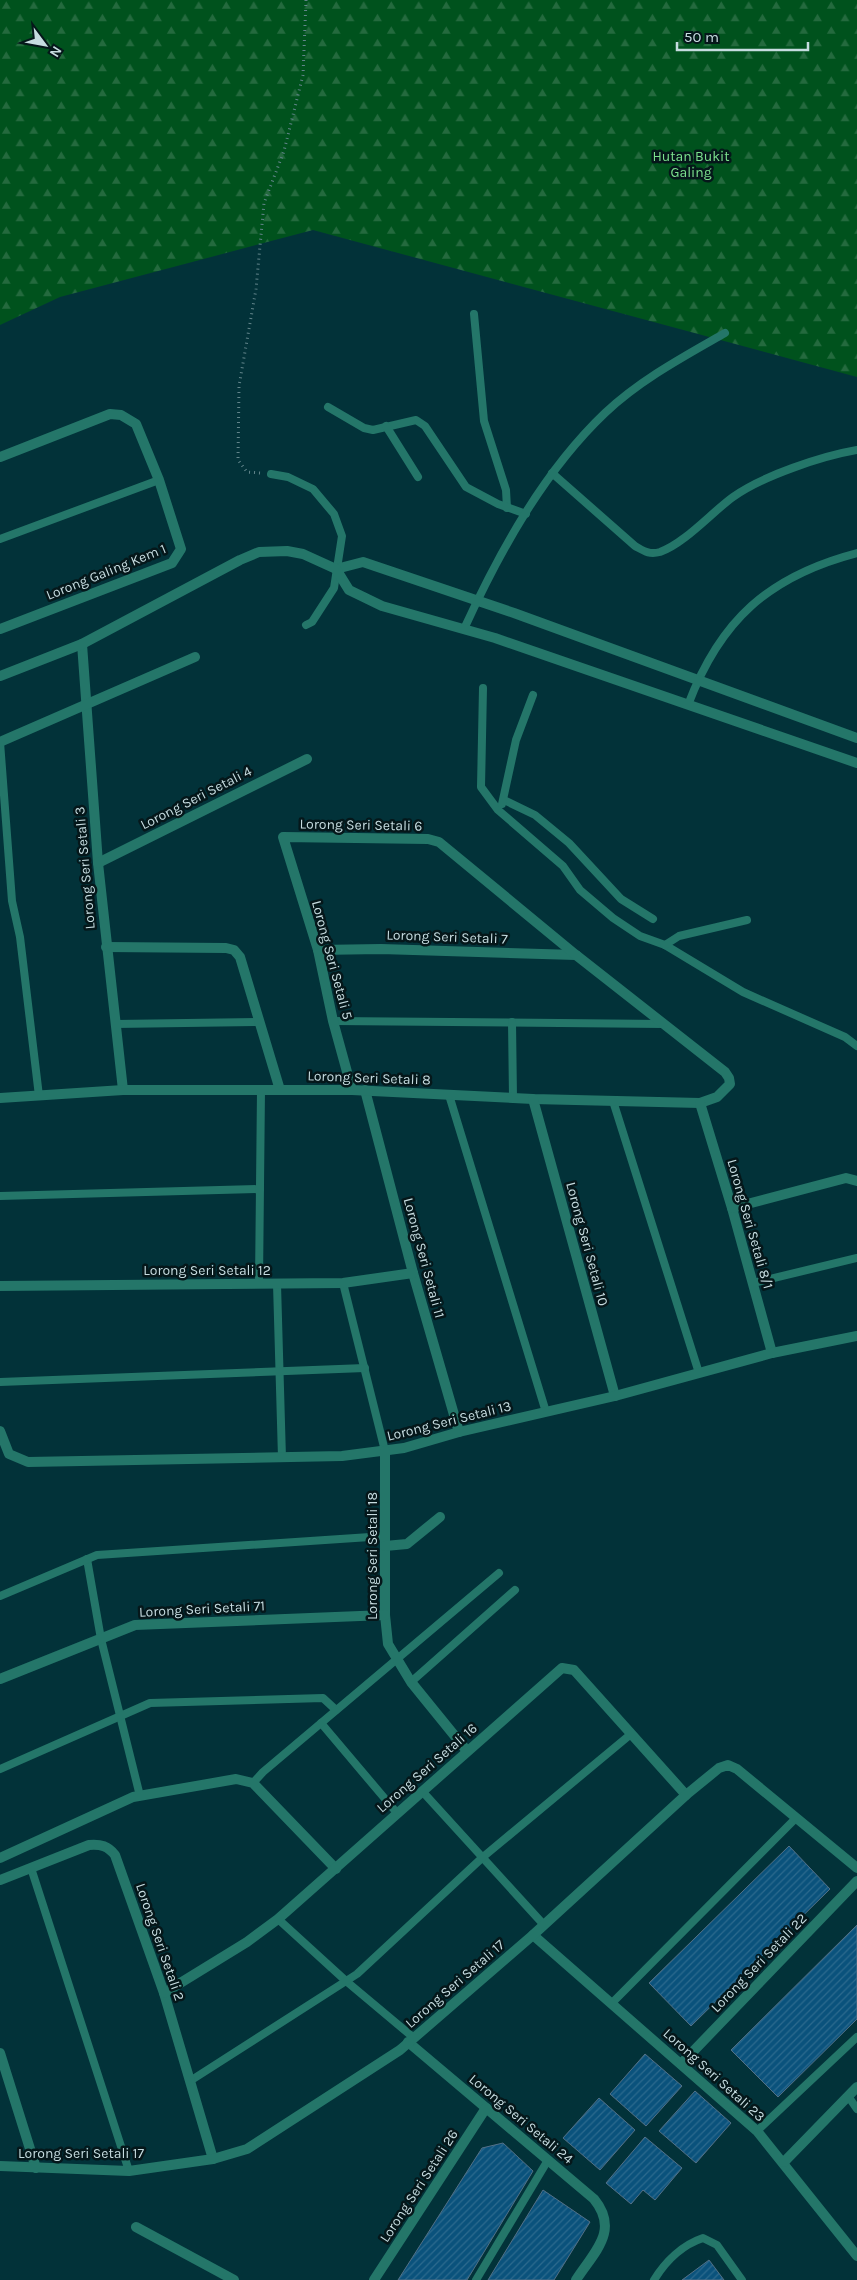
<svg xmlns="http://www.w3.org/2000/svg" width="857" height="2280" viewBox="0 0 857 2280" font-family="Karla,sans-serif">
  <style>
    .forest { fill: url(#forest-firs) }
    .building { fill: url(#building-hatch); stroke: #537087 }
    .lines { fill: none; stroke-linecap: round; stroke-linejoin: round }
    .path { stroke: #62858b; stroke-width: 3; stroke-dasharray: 1 4; stroke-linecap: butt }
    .service { stroke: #247669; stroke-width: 8 }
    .minor { stroke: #247669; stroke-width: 10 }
    .labels { text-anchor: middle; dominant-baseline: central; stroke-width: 5; stroke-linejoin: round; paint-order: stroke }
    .park-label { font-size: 14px; fill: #7ce18e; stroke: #05171a }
    .street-label { font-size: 14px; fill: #c6dce0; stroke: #05171a }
  </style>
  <defs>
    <pattern id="forest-firs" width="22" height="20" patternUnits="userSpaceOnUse" patternTransform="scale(1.25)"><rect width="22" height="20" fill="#00521d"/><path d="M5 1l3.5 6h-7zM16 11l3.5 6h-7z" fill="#246a3e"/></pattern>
    <pattern id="building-hatch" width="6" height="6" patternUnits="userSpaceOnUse" patternTransform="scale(1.25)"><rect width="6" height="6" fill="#0a527c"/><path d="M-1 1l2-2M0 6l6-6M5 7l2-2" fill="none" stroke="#2c6a8e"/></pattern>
  </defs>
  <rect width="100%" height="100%" fill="#023239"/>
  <polygon class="forest" points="0,0 857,0 857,377 313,230 60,297 0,325"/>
  <g class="building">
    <polygon points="789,1846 830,1889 691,2026 649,1983"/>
    <polygon points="857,1925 857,2019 778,2097 731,2050"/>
    <polygon points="645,2054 682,2086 646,2126 610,2094"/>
    <polygon points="695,2091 731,2123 696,2163 659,2131"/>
    <polygon points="599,2098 635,2130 600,2170 563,2138"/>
    <polygon points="645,2137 682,2168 655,2200 643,2190 631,2204 606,2183"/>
    <polygon points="503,2143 533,2171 467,2280 398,2280 482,2148"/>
    <polygon points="543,2190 590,2222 554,2280 488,2280"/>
    <polygon points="709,2260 724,2280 682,2280"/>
  </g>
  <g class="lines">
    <polyline class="path" points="260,473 247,472 238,460 239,386 256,289 264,203 284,151 303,75 306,0"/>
    <g class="service">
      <polyline points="474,314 484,421 506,490 507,508"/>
      <polyline points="328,407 364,428 373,430 416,420 425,426 466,487 498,504 526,514"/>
      <polyline points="386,426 418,477"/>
      <path d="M552,473l83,73c9,5 14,9 25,6 25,-9 51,-39 73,-55 29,-21 89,-41 124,-47"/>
      <polyline points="271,474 288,477 313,489 334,514 342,536 334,588 312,622 306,625"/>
      <polyline points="0,539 159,480"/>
      <path d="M464,629c35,-76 79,-157 141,-216 35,-33 78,-56 120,-80"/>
      <polyline points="483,688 481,787 498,810 563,866 580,890 613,918 640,936 665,945 743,992 845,1037 857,1046"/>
      <path d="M688,705c32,-85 81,-129 169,-152"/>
      <polyline points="0,742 12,901 20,937 39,1096"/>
      <polyline points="504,800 535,815 569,843 621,899 653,919"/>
      <polyline points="502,804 516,740 533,695"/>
      <polyline points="665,945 679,936 747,920"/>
      <polyline points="333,1021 664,1024"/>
      <polyline points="512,1022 513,1098"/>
      <polyline points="115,1024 260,1022"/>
      <polyline points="449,1095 546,1412"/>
      <polyline points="613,1101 699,1373"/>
      <polyline points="0,1196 260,1189"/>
      <polyline points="259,1282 261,1090"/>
      <polyline points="343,1283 385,1451"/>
      <polyline points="753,1283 857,1258"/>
      <polyline points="277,1284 282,1458"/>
      <polyline points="0,1382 365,1368"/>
      <polyline points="87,1559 101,1639 140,1796"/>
      <polyline points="0,1596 97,1555 385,1536"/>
      <polyline points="411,1682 515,1590"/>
      <polyline points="321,1723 397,1813"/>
      <polyline points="0,1769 150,1703 323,1698 336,1710"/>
      <polyline points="253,1783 263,1772 499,1573"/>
      <polyline points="422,1791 544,1925"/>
      <polyline points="31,1868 129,2171"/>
      <polyline points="278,1919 346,1981 414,2038"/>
      <polyline points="612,2003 796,1818"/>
      <polyline points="190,2081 357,1974 483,1857 631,1734"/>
      <polyline points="848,2096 857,2109"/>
      <polyline points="757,2131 857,2037"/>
      <polyline points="476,2280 548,2160"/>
      <path d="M654,2280c11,-18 28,-35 49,-42l14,7 25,35"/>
    </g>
    <g class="minor">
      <polyline points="0,457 110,414 121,415 136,424 159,480 181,549 172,563 0,629"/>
      <polyline points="336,569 363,562 514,613 857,738"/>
      <polyline points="82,644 98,863 123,1090"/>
      <polyline points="0,676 82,644 240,560 259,552 287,551 303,554 336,569 349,590 382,606 495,638 857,763"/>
      <polyline points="0,742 195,657"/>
      <polyline points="98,863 307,759"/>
      <polyline points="106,947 226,948 234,950 240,957 280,1090"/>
      <polyline points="318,950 381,949 576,955"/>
      <polyline points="365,1090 413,1273 459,1432"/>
      <polyline points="0,1098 123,1090 352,1090 533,1099 700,1103 717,1097 730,1084 729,1078 725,1072 576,955 439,842 428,839 283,837 318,950 333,1021 352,1090"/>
      <polyline points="533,1099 615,1396"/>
      <polyline points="700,1103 732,1208 772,1353"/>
      <polyline points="732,1208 846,1178 857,1181"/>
      <polyline points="0,1286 343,1283 413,1273"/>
      <polyline points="0,1431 9,1454 28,1462 342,1456 404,1448 459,1432 615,1396 772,1353 857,1336"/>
      <polyline points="385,1451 385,1615 388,1644 411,1682 467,1751"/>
      <polyline points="385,1546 407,1544 440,1517"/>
      <polyline points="0,1679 135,1625 385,1615"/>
      <polyline points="0,1858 133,1797 236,1779 253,1783 336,1869"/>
      <path d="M0,1880l89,-35c12,-1 19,1 26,10l49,138 49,166"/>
      <polyline points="533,1935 757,2131 857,2256"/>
      <polyline points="164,1993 247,1942 278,1919 562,1668 574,1670 686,1795"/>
      <path d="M408,2042l186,157c26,32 0,53 -18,81"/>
      <polyline points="0,2053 36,2168"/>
      <polyline points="681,2064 857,1881"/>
      <polyline points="784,2162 857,2087"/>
      <polyline points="0,2166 129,2171 213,2159 247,2149 400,2050 533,1935 686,1795 719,1768 728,1765 737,1769 857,1868"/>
      <polyline points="136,2227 234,2280"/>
      <polyline points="374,2280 486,2108"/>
    </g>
  </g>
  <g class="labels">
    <g class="park-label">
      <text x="691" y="156">Hutan Bukit<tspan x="691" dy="16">Galing</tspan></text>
    </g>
    <g class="street-label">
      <text transform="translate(106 572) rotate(-22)">Lorong Galing Kem 1</text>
      <text transform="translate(196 798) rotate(-27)">Lorong Seri Setali 4</text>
      <text transform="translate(361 825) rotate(1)">Lorong Seri Setali 6</text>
      <text transform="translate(85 868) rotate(-95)">Lorong Seri Setali 3</text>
      <text transform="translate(447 937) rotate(2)">Lorong Seri Setali 7</text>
      <text transform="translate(332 960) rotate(75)">Lorong Seri Setali 5</text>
      <text transform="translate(369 1078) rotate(2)">Lorong Seri Setali 8</text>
      <text transform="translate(750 1224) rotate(74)">Lorong Seri Setali 8/1</text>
      <text transform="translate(587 1244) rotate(75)">Lorong Seri Setali 10</text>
      <text transform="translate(424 1258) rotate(75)">Lorong Seri Setali 11</text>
      <text x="207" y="1270">Lorong Seri Setali 12</text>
      <text transform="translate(449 1421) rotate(-14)">Lorong Seri Setali 13</text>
      <text transform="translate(372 1556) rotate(-90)">Lorong Seri Setali 18</text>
      <text transform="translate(202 1609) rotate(-3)">Lorong Seri Setali 71</text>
      <text transform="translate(427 1768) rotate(-41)">Lorong Seri Setali 16</text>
      <text transform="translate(160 1942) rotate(71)">Lorong Seri Setali 2</text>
      <text transform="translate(759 1963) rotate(-46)">Lorong Seri Setali 22</text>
      <text transform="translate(455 1984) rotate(-41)">Lorong Seri Setali 17</text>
      <text transform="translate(714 2075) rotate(42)">Lorong Seri Setali 23</text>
      <text transform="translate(521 2119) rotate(40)">Lorong Seri Setali 24</text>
      <text x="81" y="2153">Lorong Seri Setali 17</text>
      <text transform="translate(419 2186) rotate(-57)">Lorong Seri Setali 26</text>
    </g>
  </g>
  <g transform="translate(45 45) rotate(122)" stroke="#05171a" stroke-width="4" paint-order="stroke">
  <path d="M0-4L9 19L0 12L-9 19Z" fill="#c6dce0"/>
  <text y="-8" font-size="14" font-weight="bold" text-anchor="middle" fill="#c6dce0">N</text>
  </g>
  <path d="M677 42v8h131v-8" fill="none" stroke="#c6dce0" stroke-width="2.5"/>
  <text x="684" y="42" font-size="15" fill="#c6dce0" stroke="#05171a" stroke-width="4" paint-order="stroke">50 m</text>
</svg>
